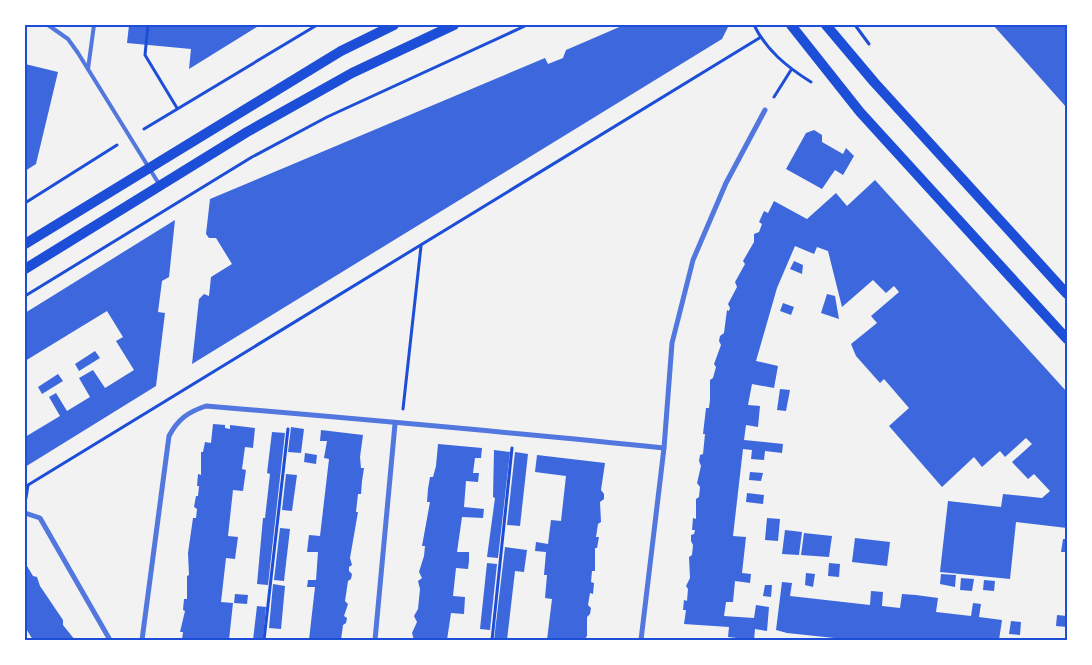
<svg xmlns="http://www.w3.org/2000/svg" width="1092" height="665" viewBox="0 0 1092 665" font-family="Barlow,sans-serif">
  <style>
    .building { fill: #3d67dc }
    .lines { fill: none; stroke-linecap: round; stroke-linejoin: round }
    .path { stroke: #1d4ed8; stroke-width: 3 }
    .service { stroke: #5277de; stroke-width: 4 }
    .minor { stroke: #5277de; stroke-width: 5 }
    .secondary { stroke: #1d4ed8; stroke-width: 10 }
    .neatline { fill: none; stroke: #1d4ed8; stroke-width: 2 }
  </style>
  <rect width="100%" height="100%" fill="#f2f2f2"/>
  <g class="building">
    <polygon points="129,25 260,25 189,69 191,49 127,43"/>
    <polygon points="624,25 729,25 722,39 192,364 199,299 204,294 209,296 211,277 232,264 216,238 209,238 206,234 210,199 545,58 548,64 563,58 566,50"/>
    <polygon points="993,25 1067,25 1067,108"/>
    <polygon points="25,64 58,72 36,164 25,171"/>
    <polygon points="814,130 822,135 822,142 843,154 846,148 854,156 843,175 835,170 822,189 786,169 806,133"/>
    <polygon points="875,180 1067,392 1067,528 1016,522 1010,579 940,572 948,501 1001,507 1003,494 1042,498 1050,491 1034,474 1028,479 1012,462 1032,444 1026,438 1005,457 1000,451 982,467 974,457 942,487 889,426 909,408 884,379 880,383 856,356 851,344 877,323 871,316 899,292 894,286 886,293 873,280 842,307 828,251 817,247 814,254 795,246 777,288 756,361 778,366 774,388 752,384 748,405 760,406 758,427 746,425 744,440 783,444 782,453 765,451 764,460 751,459 752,450 743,449 733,536 746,537 742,573 751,574 750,583 735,581 733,602 726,602 724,616 754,618 756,605 769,607 767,631 755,629 754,640 728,637 729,627 684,624 686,610 683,610 684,600 687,601 688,589 686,586 690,578 689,557 692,555 693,545 691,541 691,535 694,534 695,530 692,530 693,518 696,519 696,499 699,497 700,487 697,483 701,466 699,461 700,455 703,454 705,434 703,434 706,408 709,408 710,400 710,380 713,378 716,367 714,364 721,345 719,341 720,336 724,333 727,310 729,311 730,308 728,304 737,287 735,282 745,264 743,261 754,242 754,234 759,232 762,224 759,222 764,211 768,213 774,201 807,219 836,193 847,206"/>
    <polygon points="175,220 169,277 162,281 158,312 165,313 156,386 25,467 25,437 60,416 49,397 56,393 67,411 90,397 79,378 93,370 105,388 134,370 116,341 123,337 107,311 25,361 25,313"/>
    <polygon points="794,261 803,265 802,274 790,269"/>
    <polygon points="827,294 835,296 839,319 821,313"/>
    <polygon points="783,303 794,307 791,315 780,311"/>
    <polygon points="95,351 100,358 79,371 75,364"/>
    <polygon points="58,374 63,381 42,394 38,387"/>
    <polygon points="780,389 790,390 786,411 777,410"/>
    <polygon points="213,424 225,425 225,428 230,429 230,425 255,428 253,448 245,447 242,469 246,470 243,491 233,490 228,536 238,537 235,559 226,558 221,602 233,603 229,640 182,640 183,632 180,632 185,611 183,610 184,599 187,599 187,576 189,575 188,553 193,518 196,518 197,509 194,507 196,496 198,496 199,486 197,486 198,474 201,475 201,452 203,452 205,442 211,443"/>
    <polygon points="291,427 304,429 301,453 288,452"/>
    <polygon points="321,430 363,435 360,457 361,468 364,468 362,481 361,494 358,494 356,512 358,512 350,558 352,565 349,567 349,571 352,574 351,579 348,581 345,601 348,604 344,616 347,618 346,623 343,625 341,640 309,640 315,587 307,587 308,580 316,580 318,552 307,552 309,535 320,536 329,459 324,458 327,441 320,441"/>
    <polygon points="272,432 285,433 268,585 257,584 263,518 265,518 270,474 267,473"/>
    <polygon points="438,444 482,448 481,458 475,458 473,473 479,473 478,482 466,481 464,507 484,509 483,518 462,517 457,552 469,552 469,561 468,569 456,568 453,596 465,597 464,614 451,613 447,640 414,640 412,633 417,622 414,616 418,609 420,589 418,581 422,578 419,572 424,556 425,546 422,546 430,502 427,502 428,489 430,477 433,477 436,466"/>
    <polygon points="494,450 510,452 498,558 487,557 495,498 493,497"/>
    <polygon points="515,452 528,454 520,526 507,525"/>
    <polygon points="305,453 317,455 316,464 304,462"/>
    <polygon points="537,455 605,463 601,490 604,494 604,499 600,502 601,522 598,524 596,537 599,537 597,548 595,548 595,571 592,571 591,582 594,583 593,594 590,593 588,605 591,608 590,614 587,617 587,636 584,640 547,640 552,599 545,598 547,575 544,575 546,552 535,551 536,542 548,544 551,520 561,521 566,476 535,472"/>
    <polygon points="750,472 763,473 761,481 749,480"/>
    <polygon points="286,474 297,475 292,511 282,510"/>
    <polygon points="747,493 764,495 763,504 746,502"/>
    <polygon points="767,518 780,519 778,541 765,540"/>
    <polygon points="280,528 290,529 284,581 274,580"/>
    <polygon points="785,530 802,532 799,555 782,554"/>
    <polygon points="804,533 832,536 829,557 801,555"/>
    <polygon points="855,538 890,542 887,566 852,562"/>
    <polygon points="1063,539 1067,539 1067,552 1061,552"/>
    <polygon points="505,547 527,550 524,572 515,571 507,640 494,640"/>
    <polygon points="25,559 27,566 33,576 37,577 40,586 63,620 63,625 75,640 33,640 25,627"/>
    <polygon points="487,563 497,564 490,630 480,629"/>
    <polygon points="829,563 840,564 839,577 828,576"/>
    <polygon points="806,573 815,574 813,587 805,585"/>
    <polygon points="941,574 956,575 955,587 940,584"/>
    <polygon points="961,578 974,579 972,591 960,590"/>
    <polygon points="984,580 995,581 994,591 983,590"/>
    <polygon points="782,582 792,583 790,596 870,605 871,591 883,592 882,606 900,608 902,594 916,595 938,598 936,612 971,616 973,603 981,604 979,617 1002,620 999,640 853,640 787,633 776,630"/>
    <polygon points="273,584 285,586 281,629 269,628"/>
    <polygon points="765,585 772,585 771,597 763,596"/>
    <polygon points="235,594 248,595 247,604 234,603"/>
    <polygon points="257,606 266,607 263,640 253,640"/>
    <polygon points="1057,615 1067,616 1067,627 1056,626"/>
    <polygon points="1011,621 1021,622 1020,635 1009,634"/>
  </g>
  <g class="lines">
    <g class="path">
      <polyline points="148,25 145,55 177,108"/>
      <path d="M754,25c12,25 33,42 57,57"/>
      <polyline points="855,25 869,44"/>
      <polyline points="774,97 791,70"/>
      <polyline points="144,129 317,25"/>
      <polyline points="25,203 117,145"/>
      <polyline points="25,296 252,157 327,117 527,25"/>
      <polyline points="403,409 421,246"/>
      <polyline points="26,498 28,485 761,37"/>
      <polyline points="264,640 288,429"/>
      <polyline points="492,640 512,448"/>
    </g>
    <g class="service">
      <polyline points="48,25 68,39 78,53 159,184"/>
      <polyline points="88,69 94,25"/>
    </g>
    <g class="minor">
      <polyline points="25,513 40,518 110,640"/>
      <path d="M142,640l27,-204c9,-17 19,-24 37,-30 153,13 305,26 458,42"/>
      <polyline points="375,640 395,424"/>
      <polyline points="641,640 664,448 672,343 693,260 726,183 765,110"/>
    </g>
    <g class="secondary">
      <polyline points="791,25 860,112 1067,339"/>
      <polyline points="826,25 874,82 1067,294"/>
      <polyline points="25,244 341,51 394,25"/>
      <polyline points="25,269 247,132 352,73 454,25"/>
    </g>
  </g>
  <rect width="1092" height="665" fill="none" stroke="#ffffff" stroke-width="52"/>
  <rect x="26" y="26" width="1040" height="613" class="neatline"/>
</svg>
